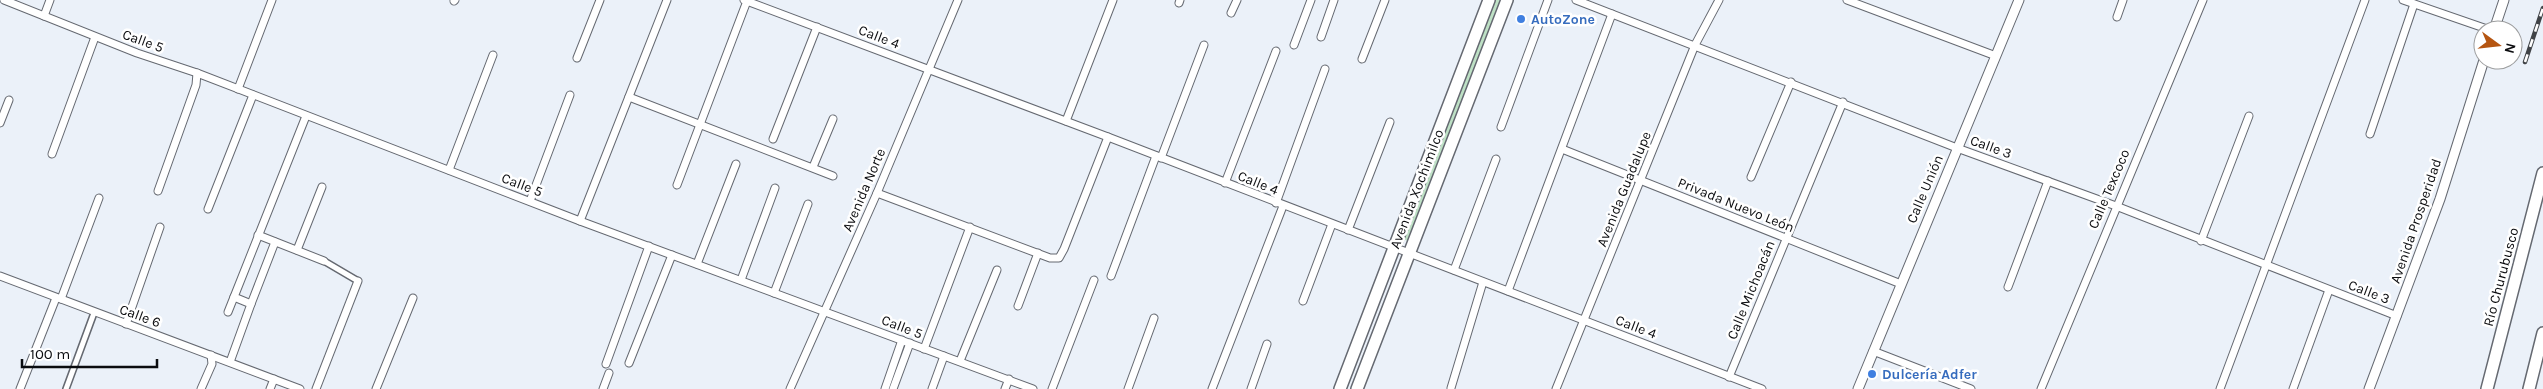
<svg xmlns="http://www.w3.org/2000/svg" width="2543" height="389" viewBox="0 0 2543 389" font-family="Karla,sans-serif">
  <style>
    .green { fill: #bee1c5 }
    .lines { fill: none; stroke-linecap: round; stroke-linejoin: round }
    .pedestrian-casing { stroke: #656971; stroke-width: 8 }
    .minor-casing { stroke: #656971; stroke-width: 9 }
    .tertiary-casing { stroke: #656971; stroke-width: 11 }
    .primary-casing { stroke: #656971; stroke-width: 14 }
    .pedestrian { stroke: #fff; stroke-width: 5 }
    .minor { stroke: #fff; stroke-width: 7 }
    .tertiary { stroke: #fff; stroke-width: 9 }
    .primary { stroke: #fff; stroke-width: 11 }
    .rail-casing { stroke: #404347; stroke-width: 4.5 }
    .rail { stroke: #fff; stroke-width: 2.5; stroke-dasharray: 8; stroke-linecap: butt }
    .shop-dot { fill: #3f7fe0; stroke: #fff; stroke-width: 2 }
    .labels { text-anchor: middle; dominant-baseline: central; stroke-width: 5; stroke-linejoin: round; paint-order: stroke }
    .shop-label { font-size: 14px; font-weight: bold; fill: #366cbe; stroke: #fff; text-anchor: start }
    .street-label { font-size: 14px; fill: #0b0c0f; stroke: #fff }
  </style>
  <rect width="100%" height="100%" fill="#ebf1f9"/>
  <polygon class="green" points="1492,0 1504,0 1411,242 1402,239"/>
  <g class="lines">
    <defs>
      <g id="pedestrian">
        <polyline points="324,261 358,281"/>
        <polyline points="66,389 94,313"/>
      </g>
      <g id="minor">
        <polyline points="4,0 137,53 197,73 580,221 1033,389"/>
        <polyline points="744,0 1108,137 1762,389"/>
        <polyline points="1576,0 1957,148 2116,206 2397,316"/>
        <polyline points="1847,0 1996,56"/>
        <polyline points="2403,0 2490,30"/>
        <polyline points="454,1 455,0"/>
        <polyline points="1179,3 1180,0"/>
        <polyline points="1231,13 1237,0"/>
        <polyline points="44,16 50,0"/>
        <polyline points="2117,17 2123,0"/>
        <polyline points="1321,37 1334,0"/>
        <polyline points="1294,45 1311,0"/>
        <polyline points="577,58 600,0"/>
        <polyline points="1362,59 1385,0"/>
        <polyline points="238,89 272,0"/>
        <polyline points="629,97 833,176"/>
        <polyline points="1066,121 1113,0"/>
        <polyline points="0,123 9,100"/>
        <polyline points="1501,127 1548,0"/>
        <polyline points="2370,134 2414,4"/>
        <polyline points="773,139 817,27"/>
        <polyline points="1562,149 1901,284"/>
        <polyline points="52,154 95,37"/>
        <polyline points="1161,158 1204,45"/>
        <polyline points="813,167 833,119"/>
        <polyline points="449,170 493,55"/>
        <polyline points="1751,177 1791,82"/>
        <polyline points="1225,183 1276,51"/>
        <polyline points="677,185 747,1"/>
        <polyline points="158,191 196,85 197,73"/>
        <polyline points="877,193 1050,258 1059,258 1064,249 1108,137"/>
        <polyline points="530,201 570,95"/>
        <polyline points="1276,203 1325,69"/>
        <polyline points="208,209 253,95"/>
        <polyline points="580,221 667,0"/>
        <polyline points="1348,230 1390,122"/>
        <polyline points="258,235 324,261"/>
        <polyline points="2201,241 2249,116"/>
        <polyline points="297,250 322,187"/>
        <polyline points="697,264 736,164"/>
        <polyline points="1454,270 1496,159"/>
        <polyline points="0,276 300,389"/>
        <polyline points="1111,276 1156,156"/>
        <polyline points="741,280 775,188"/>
        <polyline points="2008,287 2048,181"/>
        <polyline points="1508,291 1612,14"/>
        <polyline points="774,293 808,204"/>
        <polyline points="61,299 99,198"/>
        <polyline points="1303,301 1332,224"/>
        <polyline points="251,304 275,242"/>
        <polyline points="1018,306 1038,253"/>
        <polyline points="228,312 234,297"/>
        <polyline points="126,324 160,227"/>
        <polyline points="924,349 970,227"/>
        <polyline points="1873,351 1971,389"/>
        <polyline points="960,361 997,270"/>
        <polyline points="230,362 251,304 234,297 306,116"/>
        <polyline points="629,363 672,255"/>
        <polyline points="606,364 649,246"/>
        <polyline points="1729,377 1843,102"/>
        <polyline points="1451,388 1483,282"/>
        <polyline points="20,389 56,298"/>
        <polyline points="201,389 212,364 211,355"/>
        <polyline points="270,389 274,379"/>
        <polyline points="316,389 358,281"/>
        <polyline points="376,389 413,298"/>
        <polyline points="603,389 609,373"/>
        <polyline points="790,389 877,193 958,0"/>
        <polyline points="885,389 902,340"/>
        <polyline points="893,389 910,343"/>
        <polyline points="932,389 944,356"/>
        <polyline points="1005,389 1009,379"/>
        <polyline points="1052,389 1094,280"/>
        <polyline points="1128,389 1154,318"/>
        <polyline points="1212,389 1283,206"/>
        <polyline points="1251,389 1267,344"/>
        <polyline points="1556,389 1695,45 1719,0"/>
        <polyline points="2041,389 2203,0"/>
        <polyline points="2220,389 2365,0"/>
        <polyline points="2293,389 2329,290"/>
      </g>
      <g id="tertiary">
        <polyline points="2494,30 2504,0"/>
        <polyline points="1858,389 2019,0"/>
        <polyline points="2369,389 2440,199 2484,60"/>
      </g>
      <g id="primary">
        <polyline points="1340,389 1489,0"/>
        <polyline points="1357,389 1507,0"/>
        <polyline points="2487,389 2543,173"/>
        <polyline points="2529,389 2543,333"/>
      </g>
    </defs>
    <use href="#pedestrian" class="pedestrian-casing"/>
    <use href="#minor" class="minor-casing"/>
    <use href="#tertiary" class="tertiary-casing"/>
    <use href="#primary" class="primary-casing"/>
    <use href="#pedestrian" class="pedestrian"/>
    <use href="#minor" class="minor"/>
    <use href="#tertiary" class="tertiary"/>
    <use href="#primary" class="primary"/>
    <defs>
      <polyline id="rail" points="2525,62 2543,8"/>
    </defs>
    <use href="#rail" class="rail-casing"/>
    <use href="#rail" class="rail"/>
  </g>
  <g class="shop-dot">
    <circle cx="1521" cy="19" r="5"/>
    <circle cx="1872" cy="374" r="5"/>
  </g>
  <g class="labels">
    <g class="shop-label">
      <text x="1531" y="19">AutoZone</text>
      <text x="1882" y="374">Dulcería Adfer</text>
    </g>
    <g class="street-label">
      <text transform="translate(879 37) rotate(21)">Calle 4</text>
      <text transform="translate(143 41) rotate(20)">Calle 5</text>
      <text transform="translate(1991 147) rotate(20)">Calle 3</text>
      <text transform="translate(1258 183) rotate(22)">Calle 4</text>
      <text transform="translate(522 185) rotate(21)">Calle 5</text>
      <text transform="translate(1417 189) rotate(-69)">Avenida Xochimilco</text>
      <text transform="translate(1624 189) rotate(-68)">Avenida Guadalupe</text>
      <text transform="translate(1925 189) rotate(-67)">Calle Unión</text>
      <text transform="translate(2109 189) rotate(-67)">Calle Texcoco</text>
      <text transform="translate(864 190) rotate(-67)">Avenida Norte</text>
      <text transform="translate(1736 205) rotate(22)">Privada Nuevo León</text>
      <text transform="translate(2416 221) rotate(-71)">Avenida Prosperidad</text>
      <text transform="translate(2501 277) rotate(-75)">Río Churubusco</text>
      <text transform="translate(1751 290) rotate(-68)">Calle Michoacán</text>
      <text transform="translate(2369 292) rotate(21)">Calle 3</text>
      <text transform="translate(140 316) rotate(20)">Calle 6</text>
      <text transform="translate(902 327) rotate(21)">Calle 5</text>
      <text transform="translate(1636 327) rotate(21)">Calle 4</text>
    </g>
  </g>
  <g transform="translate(2498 45) rotate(105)"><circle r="24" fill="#ffffff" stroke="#9d9e9f"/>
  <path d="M0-4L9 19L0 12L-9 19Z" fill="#b55511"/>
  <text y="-8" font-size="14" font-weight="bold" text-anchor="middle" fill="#0b0c0f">N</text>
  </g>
  <path d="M22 359v8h135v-8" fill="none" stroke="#0b0c0f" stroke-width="2.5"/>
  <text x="30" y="359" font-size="15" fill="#0b0c0f" stroke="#ffffff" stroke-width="4" paint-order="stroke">100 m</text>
</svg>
